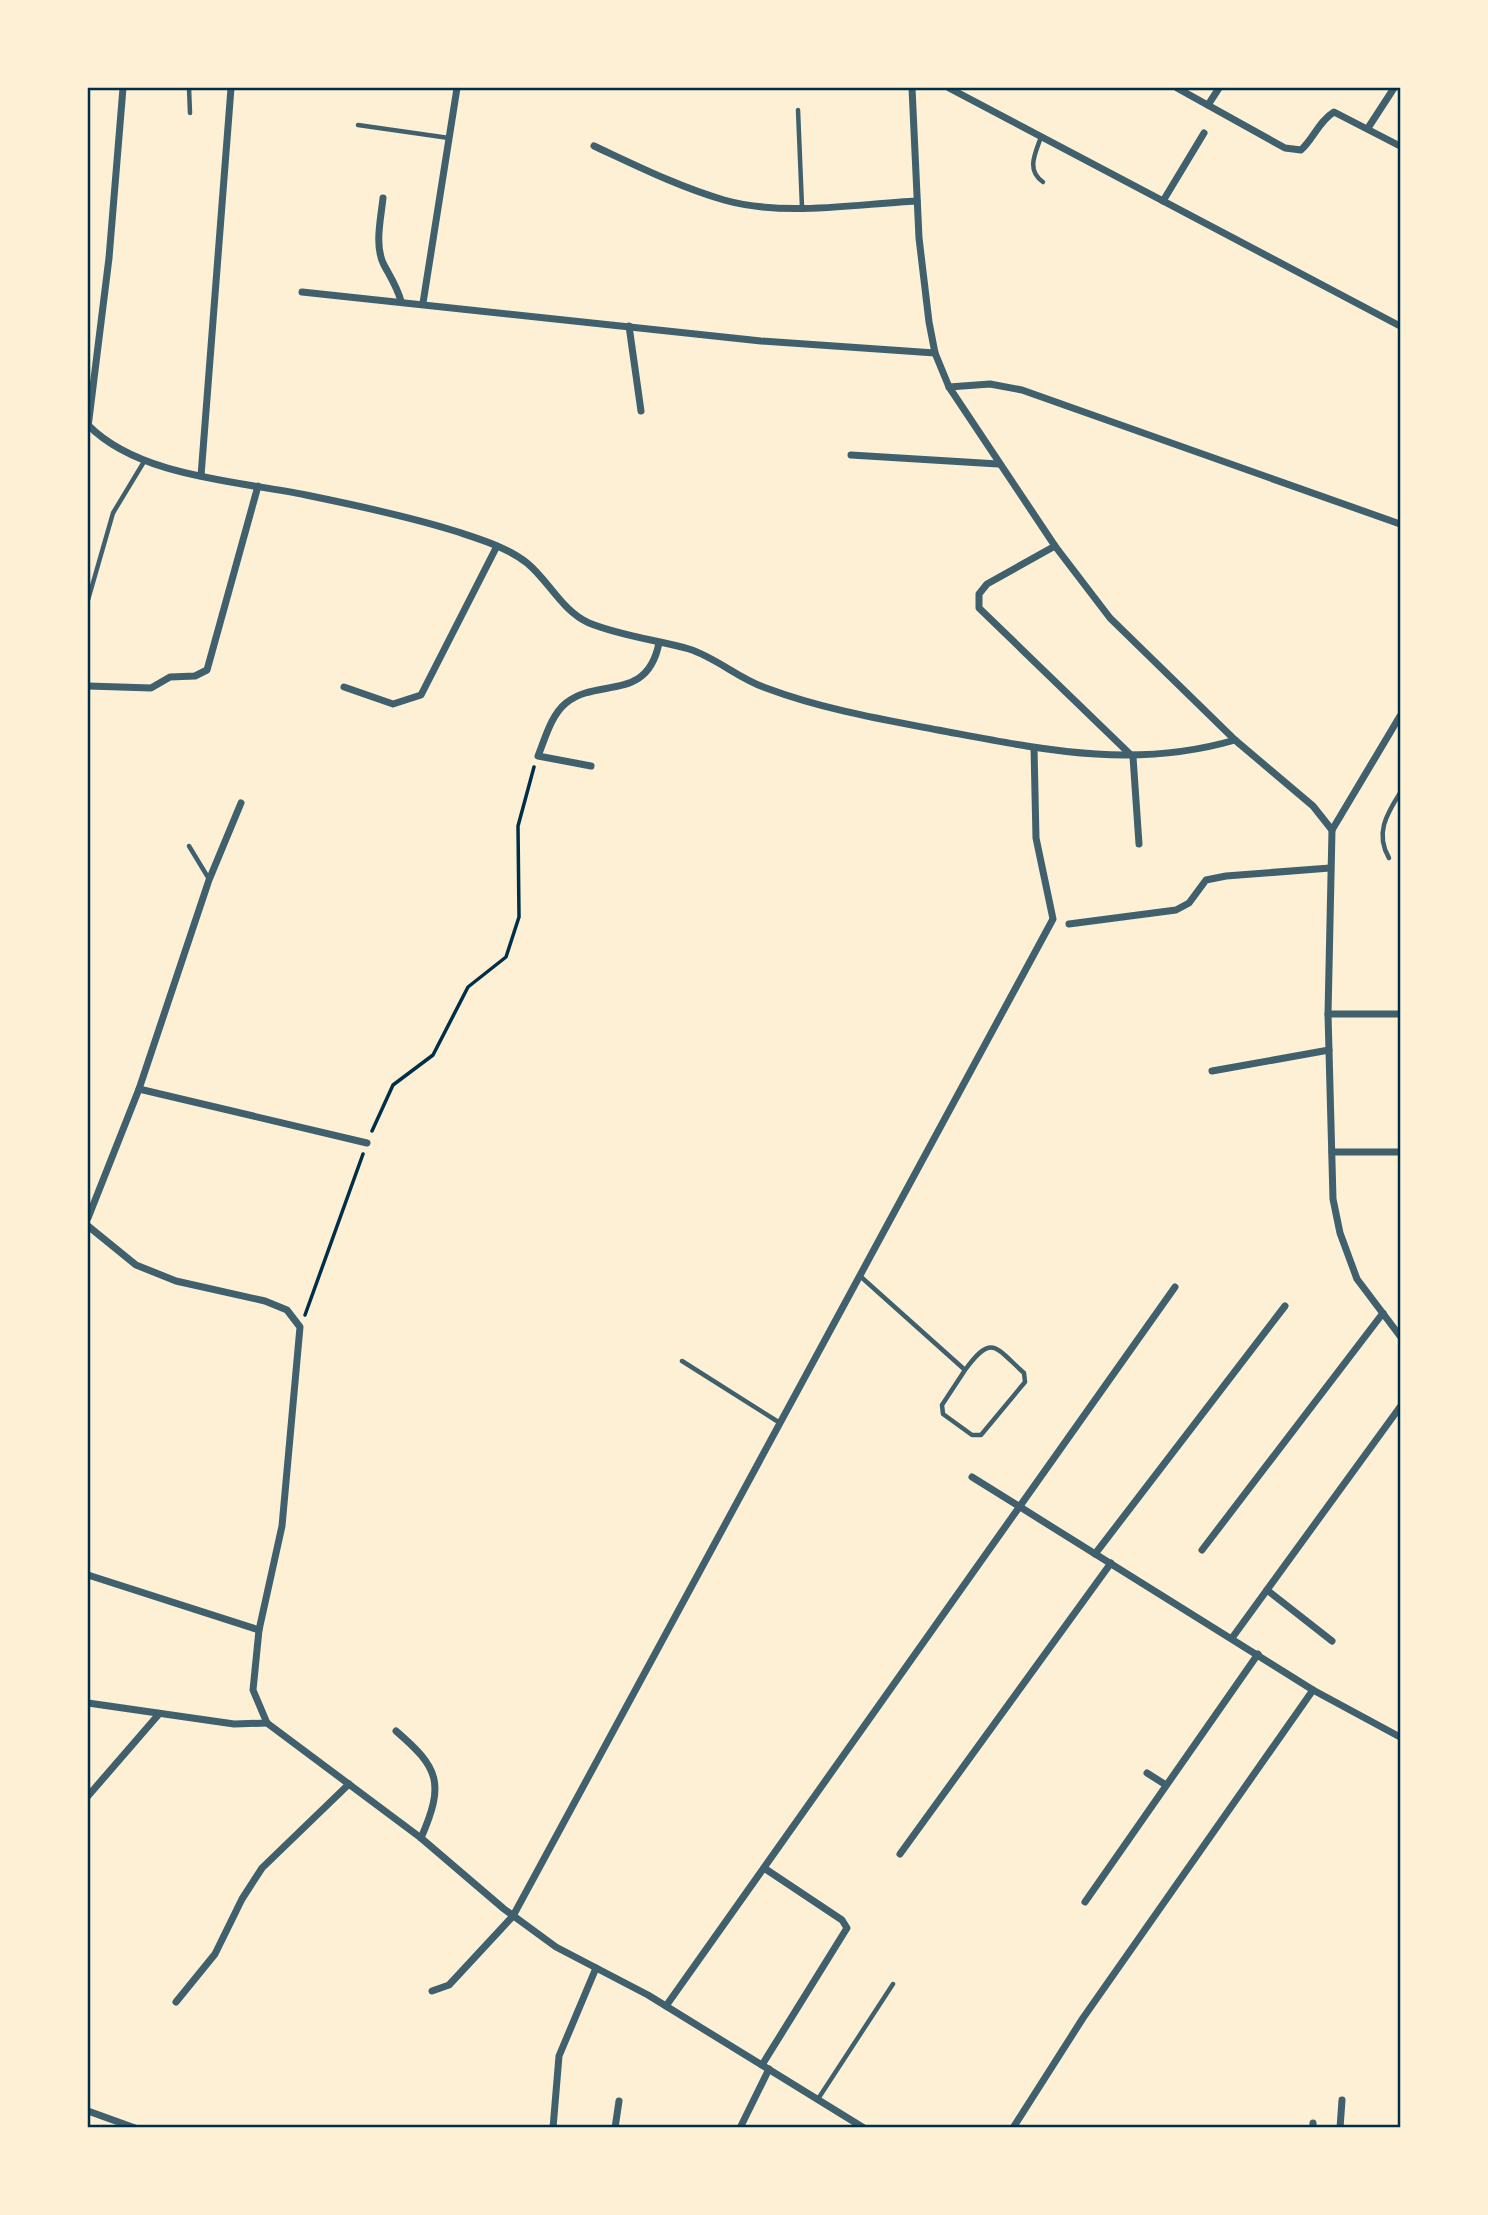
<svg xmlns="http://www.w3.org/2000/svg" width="1488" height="2215" viewBox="0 0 1488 2215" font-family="'DejaVu Sans',sans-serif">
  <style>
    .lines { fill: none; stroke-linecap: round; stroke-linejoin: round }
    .path { stroke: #003049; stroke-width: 3.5 }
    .service { stroke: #3f606c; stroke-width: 4.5 }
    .minor { stroke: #3f606c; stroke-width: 7 }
    .neatline { fill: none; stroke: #003049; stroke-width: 2.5 }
  </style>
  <rect width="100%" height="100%" fill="#fdf0d5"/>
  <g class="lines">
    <g class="path">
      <polyline points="372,1131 393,1085 433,1055 468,987 506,957 519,917 518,826 534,767"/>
      <polyline points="305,1315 363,1154"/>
    </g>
    <g class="service">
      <polyline points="189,88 190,113"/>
      <polyline points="798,110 802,207"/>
      <polyline points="358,125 449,138"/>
      <path d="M1041,137c-6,17 -15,33 2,45"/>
      <polyline points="88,600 113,513 145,460"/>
      <polyline points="189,846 209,879"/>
      <path d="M1389,858c-14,-24 -3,-43 11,-65"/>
      <path d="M860,1276l105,94c27,-37 30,-23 59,3l1,9 -44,53h-9l-29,-21 -1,-9 23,-35"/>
      <polyline points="682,1361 780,1423"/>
      <polyline points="818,2099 893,1984"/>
    </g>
    <g class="minor">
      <polyline points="912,88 919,238 929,322 935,353 949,387 1055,546 1110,618 1235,740 1313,806 1332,830"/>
      <polyline points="949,88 1400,326"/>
      <path d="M1177,88l108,60 16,2c13,-12 18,-29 33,-38l66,34"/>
      <polyline points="1208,105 1219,88"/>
      <polyline points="1368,128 1394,88"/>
      <path d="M594,146c41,19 85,41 130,54 61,17 131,4 193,1"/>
      <path d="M383,198c-2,20 -9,48 1,67 7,13 13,22 17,36"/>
      <polyline points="1163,201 1204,133"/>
      <polyline points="302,292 761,341 935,353"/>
      <polyline points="423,303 457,88"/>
      <polyline points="629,326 641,411"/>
      <polyline points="949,387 990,384 1022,390 1400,524"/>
      <path d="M88,425c51,52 150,56 218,70 49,10 101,21 149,36 24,8 52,16 72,32 22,18 35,48 62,60 32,13 68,17 100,26 28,9 50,30 77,39 56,21 114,31 172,42 102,19 194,40 297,10"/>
      <polyline points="88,427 109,258 123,88"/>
      <polyline points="851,455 998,464"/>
      <polyline points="201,476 231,88"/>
      <polyline points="1055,546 987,584 979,594 979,608 1133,757 1139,844"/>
      <polyline points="88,686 151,688 170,677 195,676 207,670 258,486"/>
      <polyline points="344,687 393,704 421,695 497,546"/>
      <polyline points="1400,716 1332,830 1328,1014 1333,1199 1340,1233 1357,1279 1400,1336"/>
      <path d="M591,766l-53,-10c7,-17 13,-41 28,-53 32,-26 81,0 93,-60"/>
      <polyline points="1069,924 1176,910 1189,903 1206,880 1226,876 1330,868"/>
      <polyline points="1328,1014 1400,1014"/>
      <polyline points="1212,1071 1329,1050"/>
      <polyline points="139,1089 209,880 241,803"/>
      <polyline points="1332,1152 1400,1152"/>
      <polyline points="88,1218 139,1089 367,1143"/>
      <polyline points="88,1226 136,1265 176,1281 265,1301 287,1310 300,1327 282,1526 259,1630 253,1690 267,1723 421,1838 504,1909 556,1947 648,1995 864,2128"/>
      <polyline points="972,1477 1313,1690 1400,1737"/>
      <polyline points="1202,1550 1383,1313"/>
      <polyline points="1095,1554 1285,1306"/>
      <polyline points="88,1575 259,1630"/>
      <polyline points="1267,1590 1332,1641"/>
      <polyline points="1232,1638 1400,1407"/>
      <polyline points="88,1703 234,1724 267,1723"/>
      <path d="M396,1731c43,37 49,52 25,107"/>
      <polyline points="1147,1773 1166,1785"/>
      <polyline points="88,1796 159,1714"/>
      <polyline points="900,1854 1111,1563"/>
      <polyline points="1085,1902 1258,1654"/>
      <polyline points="432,1991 449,1985 513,1916 1053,919 1036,838 1034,748"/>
      <polyline points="176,2002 215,1954 242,1899 262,1868 349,1784"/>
      <polyline points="666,2006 1175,1287"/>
      <polyline points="762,2065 847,1928 842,1920 764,1868"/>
      <polyline points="88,2111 135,2128"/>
      <polyline points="1313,2123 1313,2128"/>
      <polyline points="553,2128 559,2056 596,1968"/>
      <polyline points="615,2128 619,2101"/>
      <polyline points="740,2128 769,2069"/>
      <polyline points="1013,2128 1083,2018 1313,1690"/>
      <polyline points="1340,2128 1342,2100"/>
    </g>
  </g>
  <rect width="1488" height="2215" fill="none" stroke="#fdf0d5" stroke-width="178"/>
  <rect x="89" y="89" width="1310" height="2037" class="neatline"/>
</svg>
